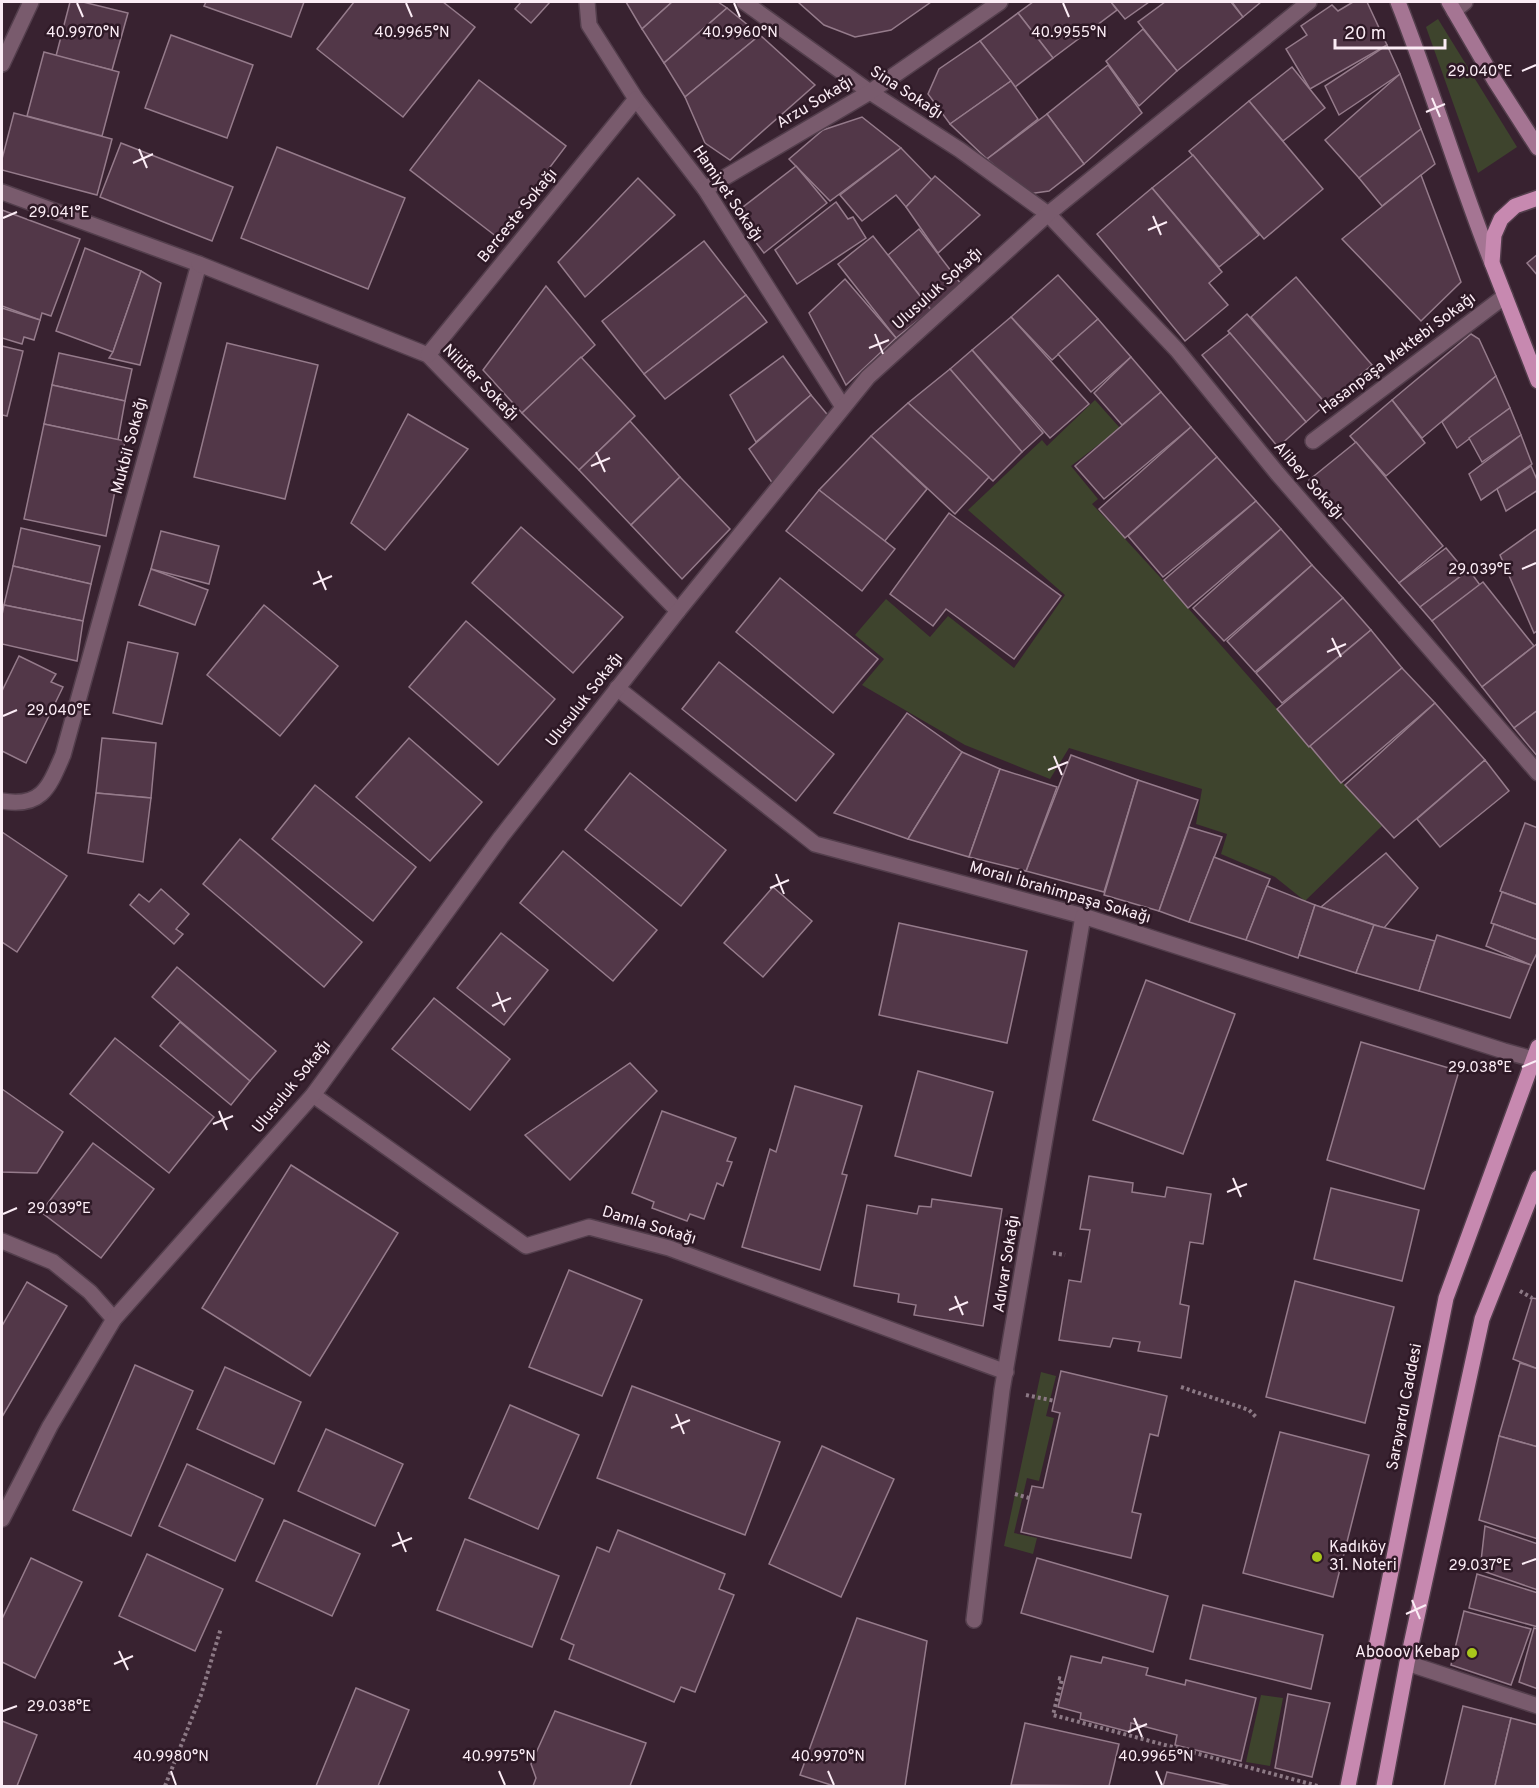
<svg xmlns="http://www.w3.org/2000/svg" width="1539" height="1788" viewBox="0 0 1539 1788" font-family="Overpass,sans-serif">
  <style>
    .green { fill: #3e442d }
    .building { fill: #523748; stroke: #957b8b; stroke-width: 1.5 }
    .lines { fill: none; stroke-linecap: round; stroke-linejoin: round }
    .street-casing { stroke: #533e4c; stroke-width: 18 }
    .secondary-casing { stroke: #533e4c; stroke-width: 18 }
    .primary-casing { stroke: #533e4c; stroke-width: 18 }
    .path { stroke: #8c7985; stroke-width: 4; stroke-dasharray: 3 3; stroke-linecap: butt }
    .street { stroke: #795b6d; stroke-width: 15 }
    .secondary { stroke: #a57593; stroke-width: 15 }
    .primary { stroke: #c789b0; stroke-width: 15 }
    .ticks { fill: none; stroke: #fbecf5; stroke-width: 2 }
    .poi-dot { fill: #a9c71b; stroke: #2e1926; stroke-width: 2 }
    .labels { text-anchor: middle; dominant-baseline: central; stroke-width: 5; stroke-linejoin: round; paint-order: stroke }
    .street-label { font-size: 16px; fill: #fbecf5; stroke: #2e1926 }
    .poi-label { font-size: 16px; fill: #fbecf5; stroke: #2e1926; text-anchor: start }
    .ticks-label { font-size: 15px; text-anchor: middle; fill: #fbecf5; stroke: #2e1926; stroke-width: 5; stroke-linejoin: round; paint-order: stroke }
  </style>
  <rect width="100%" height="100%" fill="#382230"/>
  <g class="green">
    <polygon points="1438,19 1517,147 1478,173 1426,27"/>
    <path d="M1095,400l25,28 -49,38 27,33 -6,5c100,104 192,216 290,322l-77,75 -30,-24 -54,-23 6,-20 -31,-10 6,-35 -133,-41 -19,31 -85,-34 -103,-60 22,-26 -29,-24 31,-36 44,38 18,-21 66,52 51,-73 -97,-85 74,-70 5,6z"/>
    <polygon points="1041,1372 1056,1376 1046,1416 1054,1418 1039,1481 1027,1478 1014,1533 1037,1538 1033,1554 1004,1546"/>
    <polygon points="1261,1695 1283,1698 1270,1766 1246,1762"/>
  </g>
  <g class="building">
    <polygon points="70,2 83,2 128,13 112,70 56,56"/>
    <polygon points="206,2 304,2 291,37 204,6"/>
    <polygon points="354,2 443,2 475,27 403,117 317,49"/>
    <polygon points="521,2 550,2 531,23 515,9"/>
    <polygon points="626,2 672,2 642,29"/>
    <polygon points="672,2 718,2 727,8 664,63 642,29"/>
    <polygon points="798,2 931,2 891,30 855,37 824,25"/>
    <polygon points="1033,2 1111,2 1117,10 1053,58 1018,13"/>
    <polygon points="1111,2 1149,2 1125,19"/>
    <polygon points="1165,2 1231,2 1243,17 1177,71 1138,22"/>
    <polygon points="1232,2 1261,2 1243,17"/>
    <polygon points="1353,2 1367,2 1387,45 1310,89 1286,49 1307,35 1301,26 1332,5 1338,11"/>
    <polygon points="727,8 760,35 685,97 664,63"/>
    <polygon points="1018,13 1053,58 1015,87 980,41"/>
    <polygon points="1143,29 1177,71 1139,106 1106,61"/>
    <polygon points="171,35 253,65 227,138 145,108"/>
    <polygon points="760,35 815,85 730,160 705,143 685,97"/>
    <polygon points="980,41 1011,81 950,124 928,94 939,69"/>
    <polygon points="1387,45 1400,74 1339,115 1325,86"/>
    <polygon points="44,52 119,72 102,136 27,116"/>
    <polygon points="1108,65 1142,113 1084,164 1047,114"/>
    <polygon points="1292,67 1325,108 1283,141 1249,101"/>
    <polygon points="1400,74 1421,129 1359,178 1325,140"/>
    <polygon points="479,80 566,146 497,237 410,170"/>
    <polygon points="1011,81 1038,119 987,159 950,124"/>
    <polygon points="1249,101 1323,189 1264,239 1189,151"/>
    <polygon points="14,113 112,139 97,195 2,170 2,159"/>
    <polygon points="1047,114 1084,164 1049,191 1028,194 987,159"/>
    <polygon points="862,117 901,148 830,201 789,159 823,130"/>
    <polygon points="1421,129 1435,164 1382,206 1359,178"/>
    <polygon points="121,143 233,187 212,241 100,197"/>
    <polygon points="277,147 405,198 368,289 241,238"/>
    <polygon points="901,148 932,180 906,207 896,195 862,221 840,195"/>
    <polygon points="1193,155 1259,235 1219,267 1152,188"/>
    <polygon points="796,166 827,203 764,253 734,214"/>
    <polygon points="1421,175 1461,282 1421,321 1342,239"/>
    <polygon points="935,176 980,215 938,253 906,207"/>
    <polygon points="638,178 675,215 585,297 558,262"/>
    <polygon points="1152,188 1222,272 1209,283 1228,305 1185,341 1097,234"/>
    <polygon points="836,202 848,219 853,217 866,238 797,284 775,250"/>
    <polygon points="2,210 80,239 51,316 42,313 40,320 2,306"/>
    <polygon points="919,229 961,284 931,310 888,255"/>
    <polygon points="873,236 931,310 896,338 838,264"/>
    <polygon points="704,241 746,295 644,374 602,321"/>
    <polygon points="85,248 141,271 113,352 56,331"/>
    <polygon points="1538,254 1538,276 1527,263"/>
    <polygon points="141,271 161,283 140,365 109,358 113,352"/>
    <polygon points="1058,275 1098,319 1052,360 1011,317"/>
    <polygon points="1296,277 1372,365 1326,404 1251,317"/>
    <polygon points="845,279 896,338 846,385 809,313"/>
    <polygon points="546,286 595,345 522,413 483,370"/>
    <polygon points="746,295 767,322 665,399 644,374"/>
    <polygon points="2,308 40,320 34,340 24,337 22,344 2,338"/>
    <polygon points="1247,314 1326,404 1306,422 1228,331"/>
    <polygon points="1011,317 1089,404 1050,438 972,350"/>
    <polygon points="1098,319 1131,357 1091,392 1058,354"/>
    <polygon points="1230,333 1306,422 1278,447 1202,355"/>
    <polygon points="1471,334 1479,339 1496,376 1422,438 1392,400"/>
    <polygon points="227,343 318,365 285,499 194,477"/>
    <polygon points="2,346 23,351 7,416 2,415"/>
    <polygon points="972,350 1043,433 1022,452 950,369"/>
    <polygon points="59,353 132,369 125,401 52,385"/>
    <polygon points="783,356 811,395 756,442 730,395"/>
    <polygon points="581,357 635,416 579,470 522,413"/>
    <polygon points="1131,357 1161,392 1122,425 1094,393"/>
    <polygon points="950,369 1022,452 993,481 908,403"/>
    <polygon points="1496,376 1510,408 1457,448 1442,422"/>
    <polygon points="52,385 125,401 118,440 44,424"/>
    <polygon points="1161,392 1191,427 1104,499 1075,466"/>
    <polygon points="811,395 831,419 775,487 749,449"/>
    <polygon points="1392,400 1425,443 1386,476 1350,436"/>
    <polygon points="908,403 989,477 955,514 871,436"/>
    <polygon points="1510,408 1521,435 1482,462 1469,438"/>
    <polygon points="408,414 468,449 385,550 351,523"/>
    <polygon points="630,421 680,477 631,525 579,470"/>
    <polygon points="44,424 125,441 106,536 24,519"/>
    <polygon points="1191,427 1217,457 1125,538 1099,509"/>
    <polygon points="1521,435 1532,464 1481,500 1469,474"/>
    <polygon points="871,436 927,489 884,542 819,490"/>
    <polygon points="1356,442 1443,546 1399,583 1309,480"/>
    <polygon points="1217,457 1256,501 1163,577 1128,536"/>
    <polygon points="1531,466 1538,482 1538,490 1506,511 1497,489"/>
    <polygon points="680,477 730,529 682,579 631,525"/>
    <polygon points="819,490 895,549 862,591 786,531"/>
    <polygon points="1256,501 1281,529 1188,608 1164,580"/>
    <polygon points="949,513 1061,596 1014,659 946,609 933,626 890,594"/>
    <polygon points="521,527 623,617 573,673 472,583"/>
    <polygon points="21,528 100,546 91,584 13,566"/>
    <polygon points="1538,528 1538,630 1534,633 1500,555"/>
    <polygon points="1281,529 1312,565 1224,641 1193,608"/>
    <polygon points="161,531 219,546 209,584 151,569"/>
    <polygon points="1446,548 1466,572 1420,607 1399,583"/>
    <polygon points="1312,565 1343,598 1255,672 1227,641"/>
    <polygon points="13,566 91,584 83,621 4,605"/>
    <polygon points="151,569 208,590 195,625 139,605"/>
    <polygon points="1469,570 1480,585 1432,621 1420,607"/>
    <polygon points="780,578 878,659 833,713 736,632"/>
    <polygon points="1483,582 1534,646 1482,687 1432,621"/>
    <polygon points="1343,598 1371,630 1282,703 1256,673"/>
    <polygon points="4,605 83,621 77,661 2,644 2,615"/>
    <polygon points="264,605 338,666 280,736 207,675"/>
    <polygon points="466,621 555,699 498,765 409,687"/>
    <polygon points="1371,630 1402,668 1309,747 1277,709"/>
    <polygon points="128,642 178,653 162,724 113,713"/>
    <polygon points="1538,643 1538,710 1514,728 1482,687"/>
    <polygon points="19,656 56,674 51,682 63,687 26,763 2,751 2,691"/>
    <polygon points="719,662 834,754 796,801 682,709"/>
    <polygon points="1402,668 1435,703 1341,783 1310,746"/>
    <polygon points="1435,703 1485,760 1394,838 1345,785"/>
    <polygon points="1538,710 1538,757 1514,728"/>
    <polygon points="907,713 962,752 908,839 834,813"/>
    <polygon points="102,738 156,743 151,798 96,793"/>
    <polygon points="409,738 482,802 430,861 356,797"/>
    <polygon points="962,752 1000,769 969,857 908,839"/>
    <polygon points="1071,755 1138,780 1104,892 1026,871"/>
    <polygon points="1485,760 1509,791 1440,847 1417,819"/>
    <polygon points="1000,769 1057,787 1026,871 969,857"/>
    <polygon points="630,773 726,850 681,906 585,830"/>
    <polygon points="1138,780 1198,800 1159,911 1104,895"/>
    <polygon points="315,785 416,867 373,921 272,839"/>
    <polygon points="96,793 151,798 143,862 88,853"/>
    <polygon points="1525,823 1538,828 1538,905 1500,891"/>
    <polygon points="1189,827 1222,837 1189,922 1159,911"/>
    <polygon points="2,832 67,876 17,952 2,942"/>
    <polygon points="240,839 362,942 324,987 203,884"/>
    <polygon points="563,851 657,930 613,981 520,903"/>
    <polygon points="1386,853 1418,888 1384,928 1321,907"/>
    <polygon points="1214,857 1270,879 1246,940 1189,922"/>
    <polygon points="1267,886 1315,905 1298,958 1246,940"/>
    <polygon points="773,887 812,921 763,977 724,943"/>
    <polygon points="161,889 189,914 176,929 183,934 174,944 130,905 139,894 149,902"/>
    <polygon points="1502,892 1538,905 1538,940 1491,923"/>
    <polygon points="1315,905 1374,925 1356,973 1299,955"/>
    <polygon points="899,923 1027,951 1007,1043 879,1015"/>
    <polygon points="1494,924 1538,940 1538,951 1531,965 1486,946"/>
    <polygon points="1374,925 1435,941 1419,991 1356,973"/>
    <polygon points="501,933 548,970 504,1025 457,988"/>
    <polygon points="1437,935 1531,965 1510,1018 1419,991"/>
    <polygon points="177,967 276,1051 250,1081 152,997"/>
    <polygon points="1146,980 1235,1014 1183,1154 1093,1120"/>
    <polygon points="434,998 510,1059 470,1110 392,1049"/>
    <polygon points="180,1022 250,1081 231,1105 160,1046"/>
    <polygon points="115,1038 214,1117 169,1173 70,1094"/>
    <polygon points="1361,1042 1459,1071 1424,1189 1327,1160"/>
    <polygon points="630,1063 657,1091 570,1180 525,1135"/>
    <polygon points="918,1071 993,1092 971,1176 895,1156"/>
    <polygon points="795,1086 862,1106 842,1174 847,1175 820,1270 742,1247 770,1149 776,1152"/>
    <polygon points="2,1089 63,1132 37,1173 2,1172"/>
    <polygon points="662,1111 736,1138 727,1161 732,1162 723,1186 717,1183 704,1219 690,1214 687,1221 652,1208 654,1202 632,1193"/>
    <polygon points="93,1143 154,1189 101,1258 41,1212"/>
    <polygon points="291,1165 398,1233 310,1376 202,1308"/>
    <polygon points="1089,1176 1133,1183 1132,1192 1165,1197 1167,1187 1211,1194 1203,1244 1190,1242 1180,1304 1189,1306 1181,1358 1138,1351 1140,1342 1113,1338 1110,1347 1059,1340 1069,1280 1081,1282 1090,1230 1080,1229"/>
    <polygon points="1331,1188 1419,1210 1402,1281 1314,1259"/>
    <polygon points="932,1199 1002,1209 983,1326 914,1315 916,1305 898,1302 899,1294 854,1286 867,1205 917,1214 919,1206 931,1207"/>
    <polygon points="569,1270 642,1300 602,1396 529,1367"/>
    <polygon points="1295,1281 1394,1307 1365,1423 1266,1397"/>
    <polygon points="27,1282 67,1306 2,1417 2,1326"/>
    <polygon points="1532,1298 1538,1299 1538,1369 1513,1359"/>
    <polygon points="1520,1363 1538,1369 1538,1447 1499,1436"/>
    <polygon points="135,1365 193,1391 131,1536 73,1510"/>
    <polygon points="225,1367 301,1402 274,1464 197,1429"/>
    <polygon points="1061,1371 1167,1396 1158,1436 1150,1434 1132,1512 1141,1514 1131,1558 1021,1532 1032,1486 1043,1488 1060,1413 1052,1411"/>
    <polygon points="632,1386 780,1442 745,1535 597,1478"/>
    <polygon points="510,1405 579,1435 538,1529 469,1498"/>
    <polygon points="326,1429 403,1464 375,1526 298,1491"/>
    <polygon points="1280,1432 1369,1455 1333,1597 1243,1573"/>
    <polygon points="1499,1436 1538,1447 1538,1539 1479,1520"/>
    <polygon points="822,1446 894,1479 841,1597 769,1564"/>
    <polygon points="187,1464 263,1499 235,1561 159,1526"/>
    <polygon points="284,1520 360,1554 332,1616 256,1581"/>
    <polygon points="1485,1526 1538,1544 1538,1590 1480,1570"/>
    <polygon points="618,1530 725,1574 719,1589 734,1595 695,1692 681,1687 674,1702 569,1659 574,1645 561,1639 597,1547 609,1552"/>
    <polygon points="465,1539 559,1576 532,1647 437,1610"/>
    <polygon points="147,1554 223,1589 195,1651 119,1616"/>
    <polygon points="31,1558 82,1582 35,1678 2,1662 2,1619"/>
    <polygon points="1037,1558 1168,1596 1153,1652 1021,1613"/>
    <polygon points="1477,1574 1538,1593 1538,1627 1469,1608"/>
    <polygon points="1203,1605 1323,1635 1311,1689 1190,1659"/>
    <polygon points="1464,1611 1531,1629 1511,1685 1451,1665"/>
    <polygon points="857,1618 927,1641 905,1786 834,1786 800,1775"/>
    <polygon points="1534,1628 1538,1629 1538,1689 1519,1682"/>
    <polygon points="1071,1656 1101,1663 1103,1657 1148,1668 1146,1675 1185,1685 1186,1680 1256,1698 1241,1761 1175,1745 1177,1735 1131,1723 1130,1732 1080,1719 1081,1713 1058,1707"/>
    <polygon points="356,1688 409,1710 378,1786 316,1786"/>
    <polygon points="1288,1694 1330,1703 1312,1777 1275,1768"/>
    <polygon points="1463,1706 1511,1718 1495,1786 1444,1786"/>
    <polygon points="555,1711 646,1743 630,1786 533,1786 536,1778 531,1764"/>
    <polygon points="1511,1718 1538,1725 1538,1786 1495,1786"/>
    <polygon points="2,1721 37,1735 17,1786 2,1786"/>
    <polygon points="1025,1723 1119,1744 1109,1786 1011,1785"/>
    <polygon points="1167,1772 1231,1786 1163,1786"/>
  </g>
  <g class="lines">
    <defs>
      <g id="street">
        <polyline points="587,2 589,25 636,99 705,189 843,407"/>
        <polyline points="744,2 870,92 960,150 1048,214 1177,350 1277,473 1538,773"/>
        <polyline points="1454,11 1465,2"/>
        <polyline points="2,64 31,2"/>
        <polyline points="705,189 870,92 1000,2"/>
        <path d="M2,192l197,72 -136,491c-14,32 -21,53 -61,46"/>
        <polyline points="199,264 428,355 678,611"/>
        <polyline points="428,355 636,99"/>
        <polyline points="1313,441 1505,296"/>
        <polyline points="617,688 815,844 1083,916 1504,1051 1533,1059"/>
        <polyline points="313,1095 526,1246 589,1227 669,1248 1006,1372"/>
        <polyline points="2,1241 53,1262 90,1292 114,1319"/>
        <polyline points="2,1519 50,1426 114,1319 313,1095 501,837 678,611 868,377 1048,214 1309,2"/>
        <polyline points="974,1620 1002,1390 1083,916"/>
        <polyline points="1407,1663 1538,1706"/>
      </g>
      <g id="secondary">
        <path d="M1398,2c34,86 60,175 94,261"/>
        <polyline points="1449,2 1495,81 1538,148"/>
      </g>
      <g id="primary">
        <polyline points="1538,198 1515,206 1501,219 1494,235 1492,263 1538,381"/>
        <polyline points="1348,1786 1446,1298 1538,1047"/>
        <polyline points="1384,1786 1407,1663 1482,1319 1538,1178"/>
      </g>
    </defs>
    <use href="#street" class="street-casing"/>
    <use href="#secondary" class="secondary-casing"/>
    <use href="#primary" class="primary-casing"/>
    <g class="path">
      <polyline points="1053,1253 1065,1255"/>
      <polyline points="1520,1291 1532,1298"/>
      <polyline points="1181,1387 1249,1410 1256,1417"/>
      <polyline points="1026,1395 1055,1401"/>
      <polyline points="1015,1494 1029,1498"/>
      <polyline points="1058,1678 1062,1679 1053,1715 1318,1786"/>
      <polyline points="165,1786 201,1695 221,1628"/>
    </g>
    <use href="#street" class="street"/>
    <use href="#secondary" class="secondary"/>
    <use href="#primary" class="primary"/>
  </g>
  <path class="ticks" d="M77,3l6,14M406,3l6,14M734,3l6,14M1063,3l6,14M1522,71l14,-6M1432,98l8,19M1426,112l19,-8M139,149l8,19M133,163l20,-9M1153,216l8,19M3,218l14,-6M1148,230l19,-8M875,334l8,20M869,348l20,-8M596,452l9,20M591,466l19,-8M1522,569l14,-6M318,571l8,19M313,584l19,-8M1332,638l9,19M1327,652l19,-8M3,716l14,-6M1054,756l8,19M1048,770l20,-8M776,874l8,20M770,888l19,-8M497,992l8,20M492,1006l19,-8M1522,1067l14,-6M219,1111l8,19M213,1124l20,-8M1233,1178l8,19M1227,1192l20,-8M3,1214l14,-6M955,1296l8,19M949,1310l19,-8M676,1414l8,20M671,1428l19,-8M398,1532l8,20M392,1546l20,-8M1522,1564l14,-5M1412,1600l8,19M1406,1614l20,-9M119,1651l9,19M114,1664l19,-8M3,1711l14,-5M1134,1718l8,19M1128,1732l19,-8M171,1771l5,14M499,1771l6,14M828,1771l6,14M1156,1771l6,14"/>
  <g class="poi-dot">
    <circle cx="1317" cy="1557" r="6"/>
    <circle cx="1472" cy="1653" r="6"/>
  </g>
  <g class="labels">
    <g class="street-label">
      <text transform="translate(906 93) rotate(33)">Sina Sokağı</text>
      <text transform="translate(815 103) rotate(-31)">Arzu Sokağı</text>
      <text transform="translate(727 194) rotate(56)">Hamiyet Sokağı</text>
      <text transform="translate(518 216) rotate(-51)">Berceste Sokağı</text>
      <text transform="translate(938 289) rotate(-42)">Ulusuluk Sokağı</text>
      <text transform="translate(1398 354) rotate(-37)">Hasanpaşa Mektebi Sokağı</text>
      <text transform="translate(480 383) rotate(45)">Nilüfer Sokağı</text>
      <text transform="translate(130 446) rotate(-75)">Mukbil Sokağı</text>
      <text transform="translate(1308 481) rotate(49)">Alibey Sokağı</text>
      <text transform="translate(585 700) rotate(-52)">Ulusuluk Sokağı</text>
      <text transform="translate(1060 893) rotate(16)">Moralı İbrahimpaşa Sokağı</text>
      <text transform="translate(292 1087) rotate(-51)">Ulusuluk Sokağı</text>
      <text transform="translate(649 1226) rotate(17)">Damla Sokağı</text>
      <text transform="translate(1007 1264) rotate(-81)">Adıvar Sokağı</text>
      <text transform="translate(1405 1407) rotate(-79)">Sarayardı Caddesi</text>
    </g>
    <g class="poi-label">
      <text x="1329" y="1548">Kadıköy<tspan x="1329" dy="18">31. Noteri</tspan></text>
      <text x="1460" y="1653" text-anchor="end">Abooov Kebap</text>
    </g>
  </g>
  <g class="ticks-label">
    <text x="83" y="37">40.9970°N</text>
    <text x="412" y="37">40.9965°N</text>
    <text x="740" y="37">40.9960°N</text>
    <text x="1069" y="37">40.9955°N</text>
    <text x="1480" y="76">29.040°E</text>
    <text x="59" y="217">29.041°E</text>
    <text x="1480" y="574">29.039°E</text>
    <text x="59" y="715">29.040°E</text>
    <text x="1480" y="1072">29.038°E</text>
    <text x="59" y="1213">29.039°E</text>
    <text x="1480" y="1570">29.037°E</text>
    <text x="59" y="1711">29.038°E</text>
    <text x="171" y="1761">40.9980°N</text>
    <text x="499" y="1761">40.9975°N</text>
    <text x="828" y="1761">40.9970°N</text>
    <text x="1156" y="1761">40.9965°N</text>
  </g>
  <rect width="1539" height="1788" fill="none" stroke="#fbecf5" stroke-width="6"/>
  <path d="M1335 39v9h110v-9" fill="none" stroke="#fbecf5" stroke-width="3"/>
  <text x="1344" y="39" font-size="18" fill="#fbecf5" stroke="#2e1926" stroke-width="4.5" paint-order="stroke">20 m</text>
</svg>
